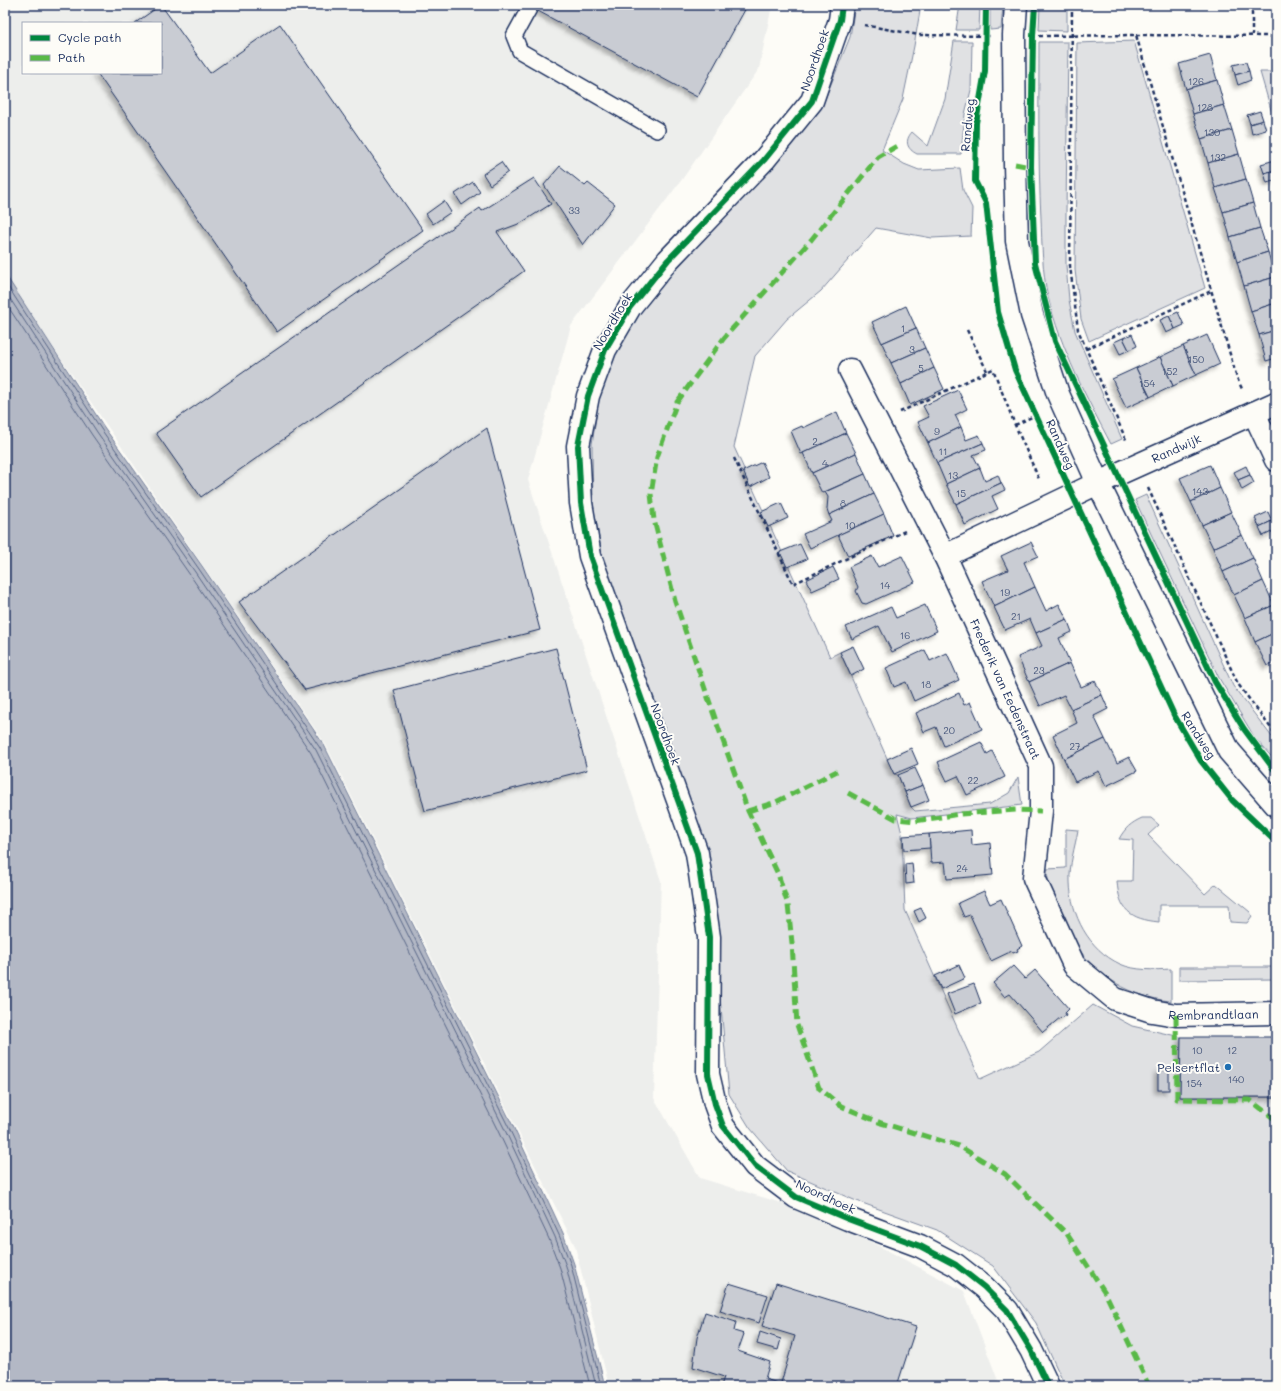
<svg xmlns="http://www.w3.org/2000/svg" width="1281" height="1391" viewBox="0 0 1281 1391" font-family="Mali,sans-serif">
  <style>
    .built { fill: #edeeec; fill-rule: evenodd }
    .green { fill: #e0e1e3; stroke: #7e88a0 }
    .water { fill: #b3b8c5; stroke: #76819c }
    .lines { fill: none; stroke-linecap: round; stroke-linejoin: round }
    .shore { stroke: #586687; stroke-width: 1 }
    .ferry { stroke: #49587d; stroke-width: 1; stroke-dasharray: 5 4; stroke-linecap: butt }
    .building { fill: #c9ccd3; stroke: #1b2f5e; filter: url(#shadow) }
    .lane-casing { stroke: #1b2f5e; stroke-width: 18 }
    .street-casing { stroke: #1b2f5e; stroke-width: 25 }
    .path { stroke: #1b2f5e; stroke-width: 2.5; stroke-dasharray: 4 3; stroke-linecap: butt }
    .lane { stroke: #fdfcf7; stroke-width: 15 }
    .street { stroke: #fdfcf7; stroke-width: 22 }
    .quiet { stroke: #58b947; stroke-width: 5; stroke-dasharray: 10 5; stroke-linecap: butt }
    .cycleway-casing { stroke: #fdfcf7; stroke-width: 8 }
    .cycleway { stroke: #00873e; stroke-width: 6 }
    .poi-dot { fill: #1f6fb2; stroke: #fdfcf7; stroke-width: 1.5 }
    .labels { text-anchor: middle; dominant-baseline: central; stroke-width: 4; stroke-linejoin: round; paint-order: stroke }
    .number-label { font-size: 10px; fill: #46567b }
    .street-label { font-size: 12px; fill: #1b2f5e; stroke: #fdfcf7 }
    .poi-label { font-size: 12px; fill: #1b2f5e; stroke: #fdfcf7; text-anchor: end }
  </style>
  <defs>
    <filter id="shadow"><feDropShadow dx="-3.5" dy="3.5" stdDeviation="2" flood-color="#0004"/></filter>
  </defs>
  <rect width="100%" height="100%" fill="#fdfcf7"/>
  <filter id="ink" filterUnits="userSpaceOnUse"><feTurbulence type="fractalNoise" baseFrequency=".025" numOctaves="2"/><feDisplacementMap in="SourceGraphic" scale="8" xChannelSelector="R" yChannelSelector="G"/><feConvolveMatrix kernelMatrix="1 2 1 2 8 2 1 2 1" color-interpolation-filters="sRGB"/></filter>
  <g filter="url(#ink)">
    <path class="built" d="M5,5h767l-13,64 -76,109 -112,148 -43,154 133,401 -7,217 46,80 120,37 144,76 36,95h-391l-34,-140 -249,-501 -321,-468zM23,23h138v50h-138z"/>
    <g class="green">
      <polygon points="855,5 921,5 914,46 903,99 882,150 904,164 919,170 960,168 963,190 972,208 971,236 932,238 876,228 821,291 787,319 755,356 734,447 830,657 840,652 894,774 898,775 911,807 915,811 990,804 1009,793 1018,777 1022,805 912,818 897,814 902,834 905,910 980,1079 1039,1052 1093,1005 1132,1026 1181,1037 1181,1097 1276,1097 1276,1386 1065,1386 1036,1323 993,1266 937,1230 854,1200 787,1171 750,1128 729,1094 713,921 703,846 603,560 593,505 592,444 599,398 618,348 654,290 823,104 850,37"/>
      <polygon points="960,5 980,5 979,30 956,30"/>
      <polygon points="990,5 1003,5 1001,29 990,30"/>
      <polygon points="1040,5 1067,5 1067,31 1039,30"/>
      <path d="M954,41h18l-1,49 -6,24 -4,40h-44c-10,-5 -13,-13 -5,-22l16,14 17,-47z"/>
      <polygon points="1134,41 1205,288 1089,341 1081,319 1075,270 1077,43"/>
      <path d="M1039,42h29l-2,171v52l3,35 6,31 47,108 -11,5c-25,-47 -50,-95 -63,-147 -6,-26 -6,-53 -7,-79 -3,-58 -2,-117 -2,-176z"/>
      <polygon points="1260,72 1276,72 1276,127"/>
      <polygon points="1146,495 1233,686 1272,737 1276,740 1276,762 1255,738 1219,678 1135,500"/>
      <path d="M1142,818h9l8,7 -11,10 57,59 11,-10 34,28 2,4 -5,7 -17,-1 -1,-17h-70v17c-29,-3 -40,-12 -42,-41h15l1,-41 -14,-1c6,-11 12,-16 23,-21z"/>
      <path d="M1066,829l12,1c-3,17 -9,35 -8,52 1,33 18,67 50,82 16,7 34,6 51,5v32c-38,-3 -76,-25 -96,-58 -6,-8 -9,-19 -13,-28 -7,-15 -15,-29 -15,-46l19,-1z"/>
      <polygon points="1179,967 1276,967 1276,979 1179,980"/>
    </g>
    <polygon class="water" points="5,274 104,427 202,566 324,745 512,1124 563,1233 574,1264 605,1386 5,1386"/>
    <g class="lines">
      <g class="shore">
        <polyline points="5,282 101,429 199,569 320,748 508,1126 559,1235 571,1265 601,1386"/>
        <polyline points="5,291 97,432 195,572 316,750 504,1128 555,1237 566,1266 596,1386"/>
        <polyline points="5,302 92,435 190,575 311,753 498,1131 549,1239 560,1268 590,1386"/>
      </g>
      <polyline class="ferry" points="5,1366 14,1386"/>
    </g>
    <g class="building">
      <polygon points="161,5 210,73 280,24 423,230 277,332 97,73 161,73 161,23 135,23"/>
      <polygon points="541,5 746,5 747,6 697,97 538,11"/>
      <polygon points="1210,55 1217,80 1186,89 1179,64"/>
      <polygon points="1246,62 1249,71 1235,75 1233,65"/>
      <polygon points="1249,71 1251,80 1238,85 1235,75"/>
      <polygon points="1217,80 1224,105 1193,114 1186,89"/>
      <polygon points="1224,105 1232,130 1201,139 1193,114"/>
      <polygon points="1260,111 1263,120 1250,124 1247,115"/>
      <polygon points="1263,120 1266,130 1252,134 1250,124"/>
      <polygon points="1232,130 1239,154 1208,163 1201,139"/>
      <polygon points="1239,154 1246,179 1215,188 1208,163"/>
      <polygon points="1275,160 1276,170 1264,173 1261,164"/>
      <polygon points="501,162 508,172 490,185 483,174"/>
      <polygon points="560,166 585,186 588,183 615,204 583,245 544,185"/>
      <polygon points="1276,170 1276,180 1267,183 1264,173"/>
      <polygon points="534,178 551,204 521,223 497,232 524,271 201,497 156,433 480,208 482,211"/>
      <polygon points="1246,179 1253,203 1223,212 1215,188"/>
      <polygon points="473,182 480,192 462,205 455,194"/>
      <polygon points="444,201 451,212 433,224 426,214"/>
      <polygon points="1253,203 1260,228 1230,237 1223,212"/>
      <polygon points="1260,228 1268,252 1237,262 1230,237"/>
      <polygon points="1268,252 1275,277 1244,286 1237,262"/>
      <polygon points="1275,277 1276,303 1251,311 1244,286"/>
      <polygon points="1276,303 1276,330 1259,335 1251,311"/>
      <polygon points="906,306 916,328 882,343 872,322"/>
      <polygon points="1178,312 1184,325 1175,329 1169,316"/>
      <polygon points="1169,316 1175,329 1166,333 1160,320"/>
      <polygon points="916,328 925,348 891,363 882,343"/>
      <polygon points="1276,330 1276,358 1266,361 1259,335"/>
      <polygon points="1132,334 1137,346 1129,350 1123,338"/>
      <polygon points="1207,335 1220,364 1196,375 1183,346"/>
      <polygon points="1123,338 1129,350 1120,354 1114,342"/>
      <polygon points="1183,346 1196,375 1173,386 1160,357"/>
      <polygon points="925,348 934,368 901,384 891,363"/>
      <polygon points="1160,357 1173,386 1150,397 1136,368"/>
      <polygon points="934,368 944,389 910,405 901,384"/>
      <polygon points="1136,368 1150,397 1126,408 1112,379"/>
      <polygon points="958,390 967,409 955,415 961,427 928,443 918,422 929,417 923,406"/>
      <polygon points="837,412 846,433 801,454 791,431 802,426 803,428"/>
      <polygon points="961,427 966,440 979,435 983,443 937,463 928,443"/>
      <polygon points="487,428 540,630 305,690 239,602"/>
      <polygon points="846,433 856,453 812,473 803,453"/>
      <polygon points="983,443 986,450 973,455 980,468 946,484 937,463"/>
      <polygon points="856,453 865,474 822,493 812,473"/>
      <polygon points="762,462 769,477 750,487 743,471"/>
      <polygon points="1210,465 1220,488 1191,502 1180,478"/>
      <polygon points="1246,466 1250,475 1238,480 1234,472"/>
      <polygon points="980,468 985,481 998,475 1001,483 956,504 946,484"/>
      <polygon points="865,474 874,494 829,515 827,509 828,497 825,492"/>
      <polygon points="1250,475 1254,483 1242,490 1238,480"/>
      <polygon points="1001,483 1005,490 992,496 998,509 965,525 956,504"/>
      <polygon points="1220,488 1231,512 1202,525 1191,502"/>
      <polygon points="874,494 884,514 810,548 803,534 832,521 829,515"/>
      <polygon points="781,503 788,518 768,527 761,512"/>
      <polygon points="1231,512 1242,535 1213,548 1202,525"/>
      <polygon points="1268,512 1272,521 1259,527 1255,518"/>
      <polygon points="884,514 893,536 848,556 838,535"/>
      <polygon points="1272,521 1276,530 1263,536 1259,527"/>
      <polygon points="1242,535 1253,558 1223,572 1213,548"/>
      <polygon points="1031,542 1038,556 1024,562 1035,587 994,607 982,581 1008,570 1001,556"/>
      <polygon points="800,544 807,559 787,567 780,552"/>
      <polygon points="872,556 878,567 902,556 915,582 866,604 862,603 856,591 858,587 849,567"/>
      <polygon points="1253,558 1263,581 1234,595 1223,572"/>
      <polygon points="833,567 839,579 812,591 806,580"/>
      <polygon points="1263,581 1274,605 1245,618 1234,595"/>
      <polygon points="1035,587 1046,611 1059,604 1067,619 1036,633 1030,619 1005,630 994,607"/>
      <polygon points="925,605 937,631 892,652 879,626 852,639 846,627 891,607 896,618"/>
      <polygon points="1274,605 1276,609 1276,632 1255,642 1245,618"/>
      <polygon points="1067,619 1072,632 1059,638 1070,663 1029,682 1018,657 1042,646 1036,633"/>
      <polygon points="1276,632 1276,661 1267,666 1255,642"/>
      <polygon points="853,646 864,669 851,676 840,652"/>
      <polygon points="556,648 587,770 425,811 394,690"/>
      <polygon points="925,650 930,661 947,653 959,680 914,701 906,682 894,687 886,668"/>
      <polygon points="1070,663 1081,687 1095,681 1102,695 1071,709 1064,695 1040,706 1029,682"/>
      <polygon points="959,693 964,705 970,702 982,729 944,746 936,727 924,732 916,713"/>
      <polygon points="1102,695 1108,709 1094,716 1105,739 1064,759 1053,735 1077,723 1071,709"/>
      <polygon points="1105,739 1117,763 1129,757 1137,771 1106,786 1099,771 1075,782 1064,759"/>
      <polygon points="981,742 987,754 992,751 1005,777 967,795 958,776 947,781 938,762"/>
      <polygon points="911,748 918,764 894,774 887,759"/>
      <polygon points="915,768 923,785 905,792 898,775"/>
      <polygon points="923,785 929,800 911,807 905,792"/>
      <polygon points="971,830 972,845 990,843 993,875 947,879 945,862 931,863 929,834"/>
      <polygon points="929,834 930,848 904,850 903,836"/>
      <polygon points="912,863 914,883 906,884 905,864"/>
      <polygon points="984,891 990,904 1001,899 1022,946 1017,949 1018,951 1013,953 1012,951 991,961 970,915 964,917 958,903"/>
      <polygon points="921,908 926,918 919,922 914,911"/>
      <polygon points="959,965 965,978 941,989 935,976"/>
      <polygon points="1013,966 1025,979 1035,970 1069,1009 1065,1013 1066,1015 1062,1018 1061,1017 1043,1032 1010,994 1005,997 993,983"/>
      <polygon points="974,984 981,1003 955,1014 947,994"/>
      <polygon points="1181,1037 1276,1037 1276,1097 1180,1097"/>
      <rect x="1158" y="1070" width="11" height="20"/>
      <polygon points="729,1283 768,1295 759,1323 720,1311"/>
      <polygon points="776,1283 916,1327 897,1386 780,1386 795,1336 762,1326"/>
      <polygon points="705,1312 736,1322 734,1331 744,1334 738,1351 770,1362 765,1379 781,1384 780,1386 721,1386 724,1377 693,1367 697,1338"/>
      <polygon points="760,1332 781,1339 778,1350 757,1344"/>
    </g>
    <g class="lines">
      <defs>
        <polyline id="lane" points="531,5 514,36 520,51 657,130"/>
        <g id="street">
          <polyline points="842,5 840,20 812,101 764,160 668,260 630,307 605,350 588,396 578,446 581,503 590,556 697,853 709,937 708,1074 715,1104 723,1126 755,1166 796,1197 848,1219 920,1246 956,1265 984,1287 1007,1310 1031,1350 1048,1386"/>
          <polyline points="1016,5 1014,35 1015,164 1017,241 1032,315 1058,394 1098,483 1229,751 1276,805"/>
          <path id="s1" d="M850,370l95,186 96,210v45l-7,67 40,87 41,34 37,12 24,4 100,-2"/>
          <polyline points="1254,413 1276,460"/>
          <path id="s2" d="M945,556l153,-73 178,-80"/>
        </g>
      </defs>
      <use href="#lane" class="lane-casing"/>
      <use href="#street" class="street-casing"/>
      <g class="path">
        <polyline points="1072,5 1070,266 1078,330 1127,442"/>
        <polyline points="1252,5 1252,35"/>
        <polyline points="864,25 919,35 990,36"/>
        <polyline points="1136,35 1276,36"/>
        <polyline points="1039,36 1136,35 1237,378 1243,391"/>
        <polyline points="967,330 987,371"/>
        <polyline points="1086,349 1211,291"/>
        <polyline points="900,412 993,369 1015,425 1039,479"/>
        <polyline points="1015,425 1036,415"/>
        <polyline points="734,458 793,584 905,531"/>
        <polyline points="1148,488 1238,684 1276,735"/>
      </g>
      <use href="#lane" class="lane"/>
      <use href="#street" class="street"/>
      <g class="quiet">
        <polyline points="897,146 878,157 811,240 724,338 677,402 657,457 651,494 654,520 675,601 716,721 748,811 778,874 788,905 792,943 797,1025 819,1088 841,1106 881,1123 959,1146 1005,1174 1067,1234 1106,1294 1149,1386"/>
        <polyline points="1015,164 1031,167"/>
        <polyline points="848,793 896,819 915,821 960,814 1016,810 1041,811"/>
        <polyline points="748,811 776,802 837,771"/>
        <polyline points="1176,1015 1177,1099 1250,1100 1276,1120"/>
      </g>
      <defs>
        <g id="cycleway">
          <polyline points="842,5 840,20 812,101 764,160 668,260 630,307 605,350 588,396 578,446 581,503 590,556 697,853 709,937 708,1074 715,1104 723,1126 755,1166 796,1197 848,1219 920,1246 956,1265 984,1287 1007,1310 1031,1350 1048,1386"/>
          <polyline points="986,5 985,71 976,123 975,181 986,203 998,312 1015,370 1174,715 1201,761 1232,800 1276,842"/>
          <polyline points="1035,5 1033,36 1031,167 1035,263 1055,341 1215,682 1244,729 1276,772"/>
        </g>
      </defs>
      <use href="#cycleway" class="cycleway-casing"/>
      <use href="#cycleway" class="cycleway"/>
    </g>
  </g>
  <circle class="poi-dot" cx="1228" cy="1067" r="4"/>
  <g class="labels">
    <g class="number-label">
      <text x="1196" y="81">126</text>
      <text x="1205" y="107">128</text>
      <text x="1212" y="132">130</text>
      <text x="1218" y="157">132</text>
      <text x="574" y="210">33</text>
      <text x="903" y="328">1</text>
      <text x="912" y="349">3</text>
      <text x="1196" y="359">150</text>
      <text x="921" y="368">5</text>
      <text x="1170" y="371">152</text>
      <text x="1147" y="383">154</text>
      <text x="937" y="431">9</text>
      <text x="815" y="441">2</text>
      <text x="943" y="451">11</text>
      <text x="825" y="463">4</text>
      <text x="953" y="475">13</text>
      <text x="1200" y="491">143</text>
      <text x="961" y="493">15</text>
      <text x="843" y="503">8</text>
      <text x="850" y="525">10</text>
      <text x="885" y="585">14</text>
      <text x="1005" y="592">19</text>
      <text x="1016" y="616">21</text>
      <text x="905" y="635">16</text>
      <text x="1039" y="670">23</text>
      <text x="926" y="684">18</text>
      <text x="949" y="730">20</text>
      <text x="1075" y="746">27</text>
      <text x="973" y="780">22</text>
      <text x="962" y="868">24</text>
      <text x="1197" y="1050">10</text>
      <text x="1232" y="1050">12</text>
      <text x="1236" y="1079">140</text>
      <text x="1194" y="1083">154</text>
    </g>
    <g class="street-label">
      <text transform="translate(814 60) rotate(-71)">Noordhoek</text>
      <text transform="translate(967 125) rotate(-84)">Randweg</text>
      <text transform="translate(612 321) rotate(-59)">Noordhoek</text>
      <text transform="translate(1061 444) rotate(66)">Randweg</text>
      <text stroke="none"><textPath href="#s2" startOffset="255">Randwijk</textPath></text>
      <text stroke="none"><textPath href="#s1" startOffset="355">Frederik van Eedenstraat</textPath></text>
      <text transform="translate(666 734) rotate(70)">Noordhoek</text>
      <text transform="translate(1199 735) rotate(58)">Randweg</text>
      <text stroke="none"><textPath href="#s1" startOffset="802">Rembrandtlaan</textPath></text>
      <text transform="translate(826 1196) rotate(25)">Noordhoek</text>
    </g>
    <g class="poi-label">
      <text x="1220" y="1067">Pelsertflat</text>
    </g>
  </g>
  <rect width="1281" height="1391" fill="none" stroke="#fdfcf7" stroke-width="20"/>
  <rect x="10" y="10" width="1261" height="1371" fill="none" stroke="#1b2f5e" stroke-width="1.5" filter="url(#ink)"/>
  <rect x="22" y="22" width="140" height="52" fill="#fdfcf7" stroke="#a3aaba"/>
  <rect x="30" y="35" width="20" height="6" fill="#00873e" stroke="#a3aaba"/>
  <text x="58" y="42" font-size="12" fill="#1b2f5e">Cycle path</text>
  <rect x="30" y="55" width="20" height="6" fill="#58b947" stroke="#a3aaba"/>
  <text x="58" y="62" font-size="12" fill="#1b2f5e">Path</text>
</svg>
